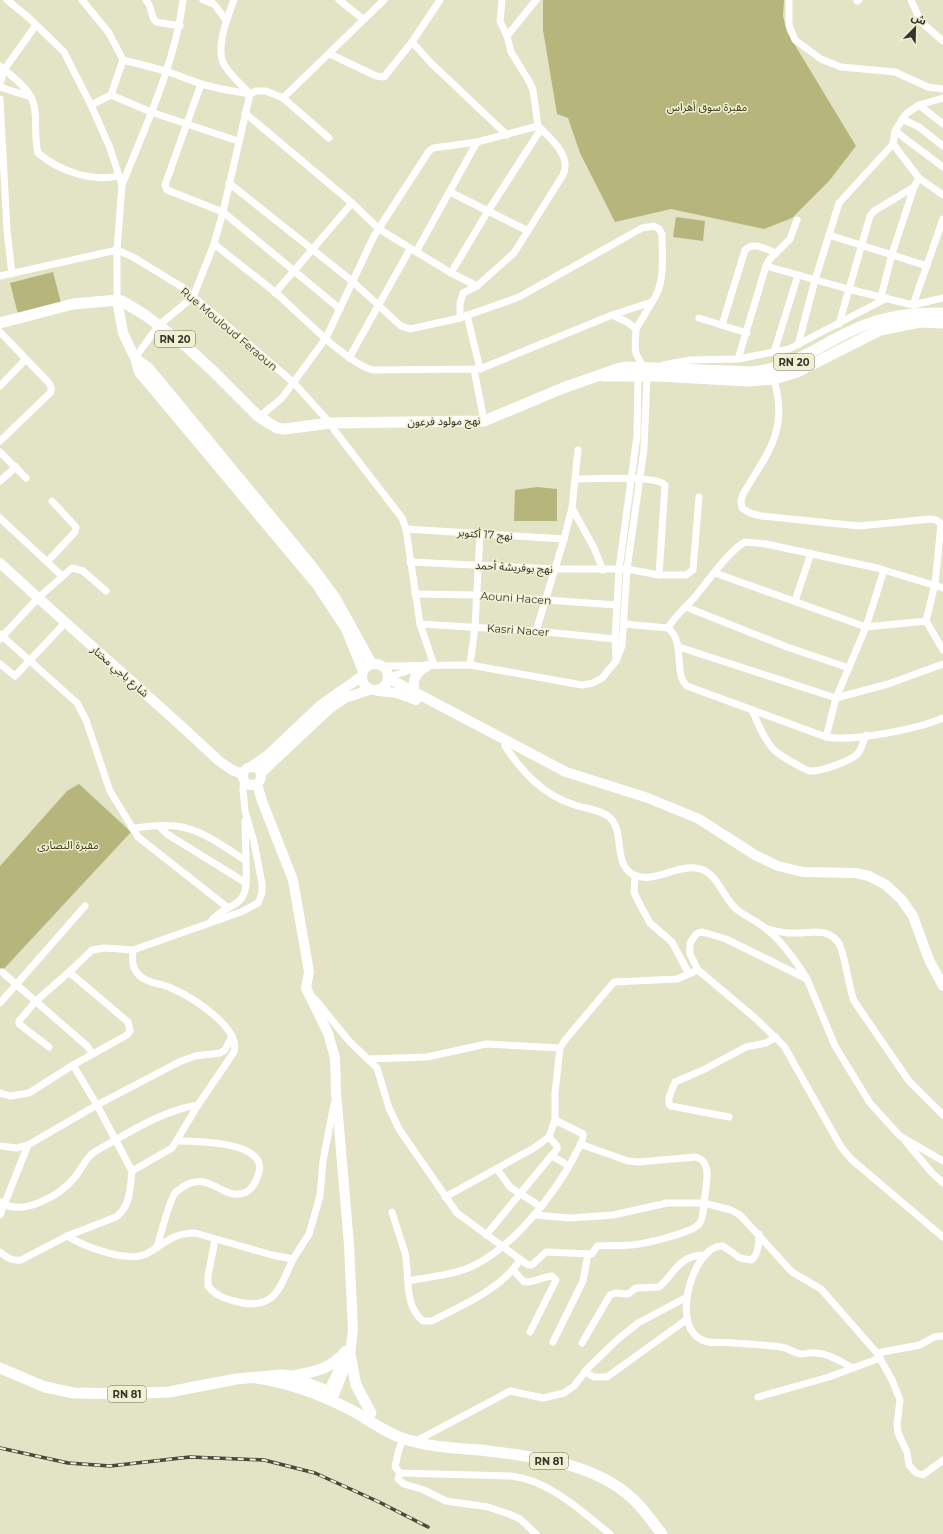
<svg xmlns="http://www.w3.org/2000/svg" width="943" height="1534" viewBox="0 0 943 1534" font-family="Montserrat,'Noto Sans Arabic',sans-serif">
  <style>
    .green { fill: #b6b67c }
    .lines { fill: none; stroke-linecap: round; stroke-linejoin: round }
    .street { stroke: #fff; stroke-width: 7 }
    .secondary { stroke: #fff; stroke-width: 10 }
    .primary { stroke: #fff; stroke-width: 11 }
    .rail-casing { stroke: #48483b; stroke-width: 3.5 }
    .rail { stroke: #f0f0d3; stroke-width: 2; stroke-dasharray: 6; stroke-linecap: butt }
    .labels { text-anchor: middle; dominant-baseline: central; stroke-width: 3; stroke-linejoin: round; paint-order: stroke }
    .shield { fill: #f0f0d3; stroke: #6d6d5d; stroke-width: 1 }
    .shield-label { font-size: 10px; font-weight: bold; fill: #35352a }
    .park-label { font-size: 11px; fill: #3b3b18; stroke: #f0f0d3 }
    .street-label { font-size: 11px; fill: #35352a; stroke: #f0f0d3 }
  </style>
  <rect width="100%" height="100%" fill="#e3e3c6"/>
  <g class="green">
    <polygon points="543,0 784,0 783,16 787,32 856,146 829,181 792,218 764,229 671,209 615,222 580,153 568,118 557,114 543,30"/>
    <polygon points="676,217 705,221 703,241 673,237"/>
    <polygon points="53,272 61,303 18,314 10,283"/>
    <polygon points="537,487 557,489 557,521 514,521 515,490"/>
    <polygon points="79,784 131,832 0,973 0,866 67,791"/>
  </g>
  <g class="lines">
    <g class="street">
      <polyline points="7,0 28,17 64,52 91,105 110,148 122,185 117,250 117,300"/>
      <polyline points="82,0 109,33 123,60 166,71 201,84 221,89 250,94 256,91 266,91 283,98 329,138"/>
      <path d="M146,0c7,8 4,16 10,22l24,4"/>
      <polyline points="203,0 214,4 226,20"/>
      <polyline points="339,0 363,19"/>
      <polyline points="440,0 412,42 431,63 507,135"/>
      <polyline points="502,0 500,21 507,36 511,52 529,81 533,90 538,126"/>
      <polyline points="789,0 789,25 795,40 821,59 841,67 895,72 928,87 943,89"/>
      <polyline points="911,0 921,22 943,41"/>
      <polyline points="857,1 859,0"/>
      <polyline points="507,36 536,0"/>
      <polyline points="330,54 376,76 384,77 412,42"/>
      <path d="M0,66c11,10 24,18 31,31 8,16 2,38 7,56 21,18 53,29 81,23"/>
      <polyline points="0,84 4,70 36,25"/>
      <polyline points="201,84 165,185 167,190 223,212 340,309"/>
      <polyline points="0,87 31,97"/>
      <polyline points="111,95 151,112 238,141"/>
      <polyline points="283,98 384,0"/>
      <polyline points="0,99 7,230 12,274"/>
      <polyline points="91,105 111,95 123,60"/>
      <polyline points="919,105 943,124"/>
      <polyline points="245,113 352,203 379,229 451,273 477,286"/>
      <polyline points="902,119 919,127 943,146"/>
      <polyline points="895,131 943,167"/>
      <polyline points="893,144 919,178 943,195"/>
      <path d="M229,183l123,98 49,45 9,3 50,-11v-14l3,-11 14,-7 37,-33 49,-78c9,-19 -12,-36 -25,-49l-61,16 -44,6 -4,3 -55,85 -48,102 -44,60 -23,19"/>
      <path d="M122,185c24,-60 53,-121 61,-185"/>
      <polyline points="450,192 528,231"/>
      <polyline points="829,235 927,266"/>
      <path d="M214,244c20,16 41,32 62,49 22,19 71,71 97,77l107,-1 132,-54 15,7 9,7c0,8 -2,16 0,24 3,9 9,14 11,24l-3,72 -17,120 -5,77 -6,15 -14,17 -9,5 -11,2 -112,-20 -88,1"/>
      <polyline points="416,252 477,142"/>
      <polyline points="766,266 848,289 913,305 943,298"/>
      <polyline points="451,273 488,211 541,129"/>
      <polyline points="0,276 117,250 133,257 182,287 294,383 330,423 335,431 402,518 406,529 420,624 434,665"/>
      <polyline points="275,293 352,203"/>
      <polyline points="881,297 892,254 914,187"/>
      <polyline points="913,305 943,219"/>
      <polyline points="467,315 480,369"/>
      <polyline points="612,315 652,302 636,329"/>
      <path d="M460,318l59,-21 123,-69 12,-2 5,3 3,5c0,22 4,49 -10,68"/>
      <polyline points="699,318 747,333"/>
      <polyline points="839,324 870,216 874,211 914,187 919,178"/>
      <path d="M722,325l23,-75c8,-9 21,-1 31,3"/>
      <polyline points="0,332 48,382 51,387 51,392 0,441"/>
      <polyline points="798,345 815,280 839,203 893,144 895,131 906,114 919,105 943,98"/>
      <polyline points="774,352 798,275"/>
      <path d="M135,358l23,-32 35,-29 21,-53 9,-32 27,-118c-8,-9 -19,-18 -25,-28 -11,-16 3,-50 9,-66"/>
      <polyline points="349,358 410,249"/>
      <polyline points="738,359 766,266 769,260 790,239 797,220"/>
      <polyline points="663,365 690,360 738,359 789,349 887,298"/>
      <polyline points="474,369 484,421"/>
      <polyline points="0,386 26,359"/>
      <polyline points="0,452 26,478"/>
      <polyline points="0,481 16,467"/>
      <polyline points="572,508 594,548 603,570"/>
      <polyline points="0,518 62,576"/>
      <polyline points="406,529 564,539"/>
      <polyline points="47,562 75,532 76,527 52,501"/>
      <path d="M410,562l144,7h73l32,6 6,-90c-8,-10 -74,-6 -90,-6"/>
      <path d="M715,573l151,54 60,-6 9,-37 6,-60 -5,-4 -6,-1 -71,7 -98,-10 -11,-3 -8,-5 -1,-7 2,-7c25,-42 47,-65 30,-117"/>
      <polyline points="659,575 686,575 693,570 699,497"/>
      <polyline points="415,594 476,595 617,605"/>
      <polyline points="795,601 811,553"/>
      <polyline points="686,607 787,647 849,668"/>
      <polyline points="926,621 943,650"/>
      <polyline points="420,624 536,631 615,639"/>
      <path d="M624,624l44,4c7,-12 16,-19 25,-29 13,-15 36,-49 52,-57l21,2 111,24 66,20"/>
      <path d="M668,628c18,14 5,46 19,58l139,51c26,5 92,-8 117,-19"/>
      <polyline points="536,631 564,539 572,508 578,450"/>
      <polyline points="0,634 77,703 86,720 110,791 138,837 227,907"/>
      <polyline points="0,639 38,598 72,568 83,571 106,591"/>
      <polyline points="679,647 836,698 888,684 943,664"/>
      <polyline points="616,659 615,639 619,569 637,436 638,373"/>
      <polyline points="0,664 15,676 65,623"/>
      <polyline points="470,665 475,627 480,533"/>
      <polyline points="388,677 417,668"/>
      <path d="M752,710c6,14 12,29 22,40 5,5 32,21 37,21 10,0 42,-10 48,-19 3,-5 5,-12 7,-17"/>
      <polyline points="826,737 836,698 866,627 884,570"/>
      <path d="M505,746c18,27 38,49 70,59 10,4 25,4 34,12 17,14 3,48 25,58 19,9 42,-10 62,-7 20,2 26,27 39,40 9,8 21,12 30,20 17,13 31,33 42,51l-81,-40 -20,-6 -5,-1 -5,2 -6,9v11l8,16 57,48 29,28 57,101 10,12 92,78"/>
      <polyline points="159,826 167,834 246,883"/>
      <path d="M132,828c14,-1 29,-4 44,-2 26,3 48,21 70,35l-1,-40"/>
      <polyline points="635,876 634,892 638,901 650,923 672,942 689,974"/>
      <path d="M212,920c8,-10 17,-11 26,-18 11,-8 8,-29 8,-41"/>
      <path d="M768,929c17,6 30,4 48,3 8,0 17,3 22,10 7,9 10,44 16,59l55,80 34,34"/>
      <polyline points="2,972 87,1046 93,1054"/>
      <polyline points="807,979 835,1046 870,1103 900,1136 943,1161"/>
      <path d="M315,999l34,42 28,27 12,40 10,21 58,84 71,52h4l14,-13 46,2 5,-8c11,-1 21,0 32,-1 12,0 63,-12 70,-21 5,-6 4,-15 5,-21l27,7 9,5 52,57 29,17 56,64 15,27 8,20 -3,24 1,9 9,19 2,13 7,8 7,2 20,-15"/>
      <polyline points="0,1003 85,906"/>
      <polyline points="49,1047 19,1024 19,1021 36,1001 69,972"/>
      <polyline points="560,1048 565,1040 614,982 677,979 698,970"/>
      <polyline points="368,1059 427,1057 486,1044 560,1048 555,1093 555,1120"/>
      <polyline points="73,1065 97,1105 132,1171"/>
      <polyline points="0,1093 10,1096 29,1093 73,1065 127,1035 130,1031 128,1022 69,972 92,950 105,948 133,950 241,912 258,903 262,893 262,884 254,842 245,811 243,789 244,780"/>
      <polyline points="729,1117 671,1106 669,1104 669,1097 675,1082 703,1070 746,1047 766,1043 776,1037"/>
      <polyline points="906,1142 932,1173 943,1183"/>
      <polyline points="0,1146 17,1148 28,1145 97,1105 179,1062 195,1056 220,1053 225,1050 232,1036"/>
      <polyline points="552,1156 569,1166"/>
      <polyline points="497,1169 510,1187 541,1207"/>
      <path d="M0,1202c22,15 60,-6 75,-25 6,-7 10,-18 18,-24 7,-5 16,-9 24,-14 26,-15 51,-29 81,-34"/>
      <path d="M392,1212c4,14 9,27 13,41 5,22 -2,52 18,68h9c32,-17 68,-31 88,-61"/>
      <polyline points="0,1215 28,1145"/>
      <path d="M535,1215l35,3 43,-3 54,-12h37c1,-15 10,-41 -8,-46l-58,5 -10,-1 -48,-17"/>
      <path d="M759,1234c0,8 -1,22 -8,26l-11,-2 -17,-12c-29,-2 -54,79 -21,94 10,5 22,1 33,3 15,1 31,2 46,4 7,1 13,6 20,7 5,0 10,-2 15,-1 14,1 25,9 37,15"/>
      <polyline points="486,1235 557,1149 557,1146 549,1137"/>
      <path d="M67,1236c16,10 60,27 79,18 19,-10 26,-21 49,-21l77,22 21,4 16,-25 11,-38 3,-35 11,-57"/>
      <path d="M215,1240l-7,36v10c7,9 15,12 26,15 40,11 45,-11 59,-42"/>
      <path d="M157,1247c3,-10 13,-50 19,-55 33,-29 45,12 70,0 7,-3 11,-13 13,-20 8,-31 -65,-31 -82,-31"/>
      <path d="M0,1252c7,6 12,9 21,8l46,-24 49,-19c15,-11 14,-30 16,-46l40,-23 26,-43 36,-53c7,-25 -44,-56 -63,-64 -10,-5 -23,-4 -31,-12 -8,-7 -8,-16 -7,-26"/>
      <path d="M513,1270l11,12c9,1 18,-5 28,-6l4,4 -26,52"/>
      <path d="M408,1281c21,-4 46,-6 65,-15 40,-19 81,-71 101,-109 3,-7 10,-15 9,-23l-28,-14 -6,17 -15,11 -89,49"/>
      <polyline points="553,1342 583,1281 588,1254"/>
      <path d="M582,1343l28,-48 6,-2 12,1 8,-6 23,-1c17,-15 19,-31 45,-32"/>
      <polyline points="877,1353 920,1345 934,1337 943,1336"/>
      <polyline points="585,1372 594,1377 607,1377 686,1320"/>
      <polyline points="758,1397 829,1377 880,1358"/>
      <path d="M403,1438l-5,15 -3,14 5,6 111,3c38,4 70,35 99,58"/>
      <polyline points="416,1441 510,1391 543,1398 564,1393 574,1386 588,1368 618,1339 638,1323 687,1297"/>
      <polyline points="400,1473 398,1479 404,1484 424,1490 446,1501 488,1507 509,1514 520,1519 536,1534"/>
    </g>
    <g class="secondary">
      <polyline points="117,300 123,333 135,358 139,372 317,585 346,629 363,671"/>
      <polyline points="135,358 148,367 312,566 335,597 372,664"/>
      <path d="M0,563c72,67 148,131 219,198l13,9 11,4"/>
      <circle cx="375" cy="677" r="13"/>
      <polyline points="388,678 566,772 648,798 699,819 755,855 778,866 803,872 855,873 869,876 886,885 901,899 913,916 929,960 943,986"/>
      <polyline points="378,691 397,693 416,700"/>
      <path d="M416,694c-6,-13 0,-22 11,-28"/>
      <circle cx="252" cy="776" r="9"/>
      <polyline points="251,767 269,754 322,704 362,676"/>
      <polyline points="261,773 329,709 345,698 369,690"/>
      <polyline points="257,784 262,801 293,880 309,972 306,988 328,1033 335,1058 336,1092 349,1245 353,1330 350,1354 332,1400"/>
      <polyline points="326,1398 339,1369"/>
    </g>
    <g class="primary">
      <path d="M0,323l73,-19 44,-4 5,1 23,14 42,32 27,25 45,45 18,11 8,1 45,-6 154,-2 79,-33 54,-19 10,-2 125,5c41,-4 65,-26 101,-42 29,-14 59,-17 90,-17"/>
      <polyline points="604,376 658,376 747,381 774,379 797,372 880,330 920,322 943,323"/>
      <polyline points="350,1354 356,1385 371,1413"/>
      <polyline points="0,1368 45,1387 74,1393 123,1394 169,1392 236,1379 281,1375 290,1376 330,1392"/>
      <path d="M292,1376c21,-4 40,-7 54,-25"/>
      <path d="M257,1378c34,5 65,17 94,32 17,9 33,22 51,28 26,9 51,10 78,12 51,6 114,12 153,49 11,10 20,24 29,35"/>
    </g>
    <defs>
      <polyline id="rail" points="0,1448 68,1463 110,1466 190,1457 264,1460 315,1473 379,1502 428,1527"/>
    </defs>
    <use href="#rail" class="rail-casing"/>
    <use href="#rail" class="rail"/>
  </g>
  <g class="labels">
    <g class="shield">
      <rect x="155" y="331" width="40" height="16" rx="3"/>
      <rect x="774" y="354" width="40" height="16" rx="3"/>
      <rect x="108" y="1386" width="38" height="16" rx="3"/>
      <rect x="530" y="1453" width="38" height="16" rx="3"/>
    </g>
    <g class="shield-label">
      <text x="175" y="339">RN 20</text>
      <text x="794" y="362">RN 20</text>
      <text x="127" y="1394">RN 81</text>
      <text x="549" y="1461">RN 81</text>
    </g>
    <g class="park-label">
      <text x="707" y="107">مقبرة سوق أهراس</text>
      <text x="68" y="845">مقبرة النصارى</text>
    </g>
    <g class="street-label">
      <text transform="translate(229 329) rotate(40)">Rue Mouloud Feraoun</text>
      <text transform="translate(444 421) rotate(-1)">نهج مولود فرعون</text>
      <text transform="translate(485 534) rotate(4)">نهج 17 أكتوبر</text>
      <text transform="translate(514 567) rotate(3)">نهج بوفريشة أحمد</text>
      <text transform="translate(516 598) rotate(4)">Aouni Hacen</text>
      <text transform="translate(518 630) rotate(4)">Kasri Nacer</text>
      <text transform="translate(120 671) rotate(41)">شارع باجي مختار</text>
    </g>
  </g>
  <g transform="translate(915 28) rotate(23)" stroke="#f0f0d3" stroke-width="3" paint-order="stroke">
  <path d="M0-3L7 15L0 10L-7 15Z" fill="#35352a"/>
  <text y="-6" font-size="11" font-weight="bold" text-anchor="middle" fill="#35352a">ش</text>
  </g>
</svg>
